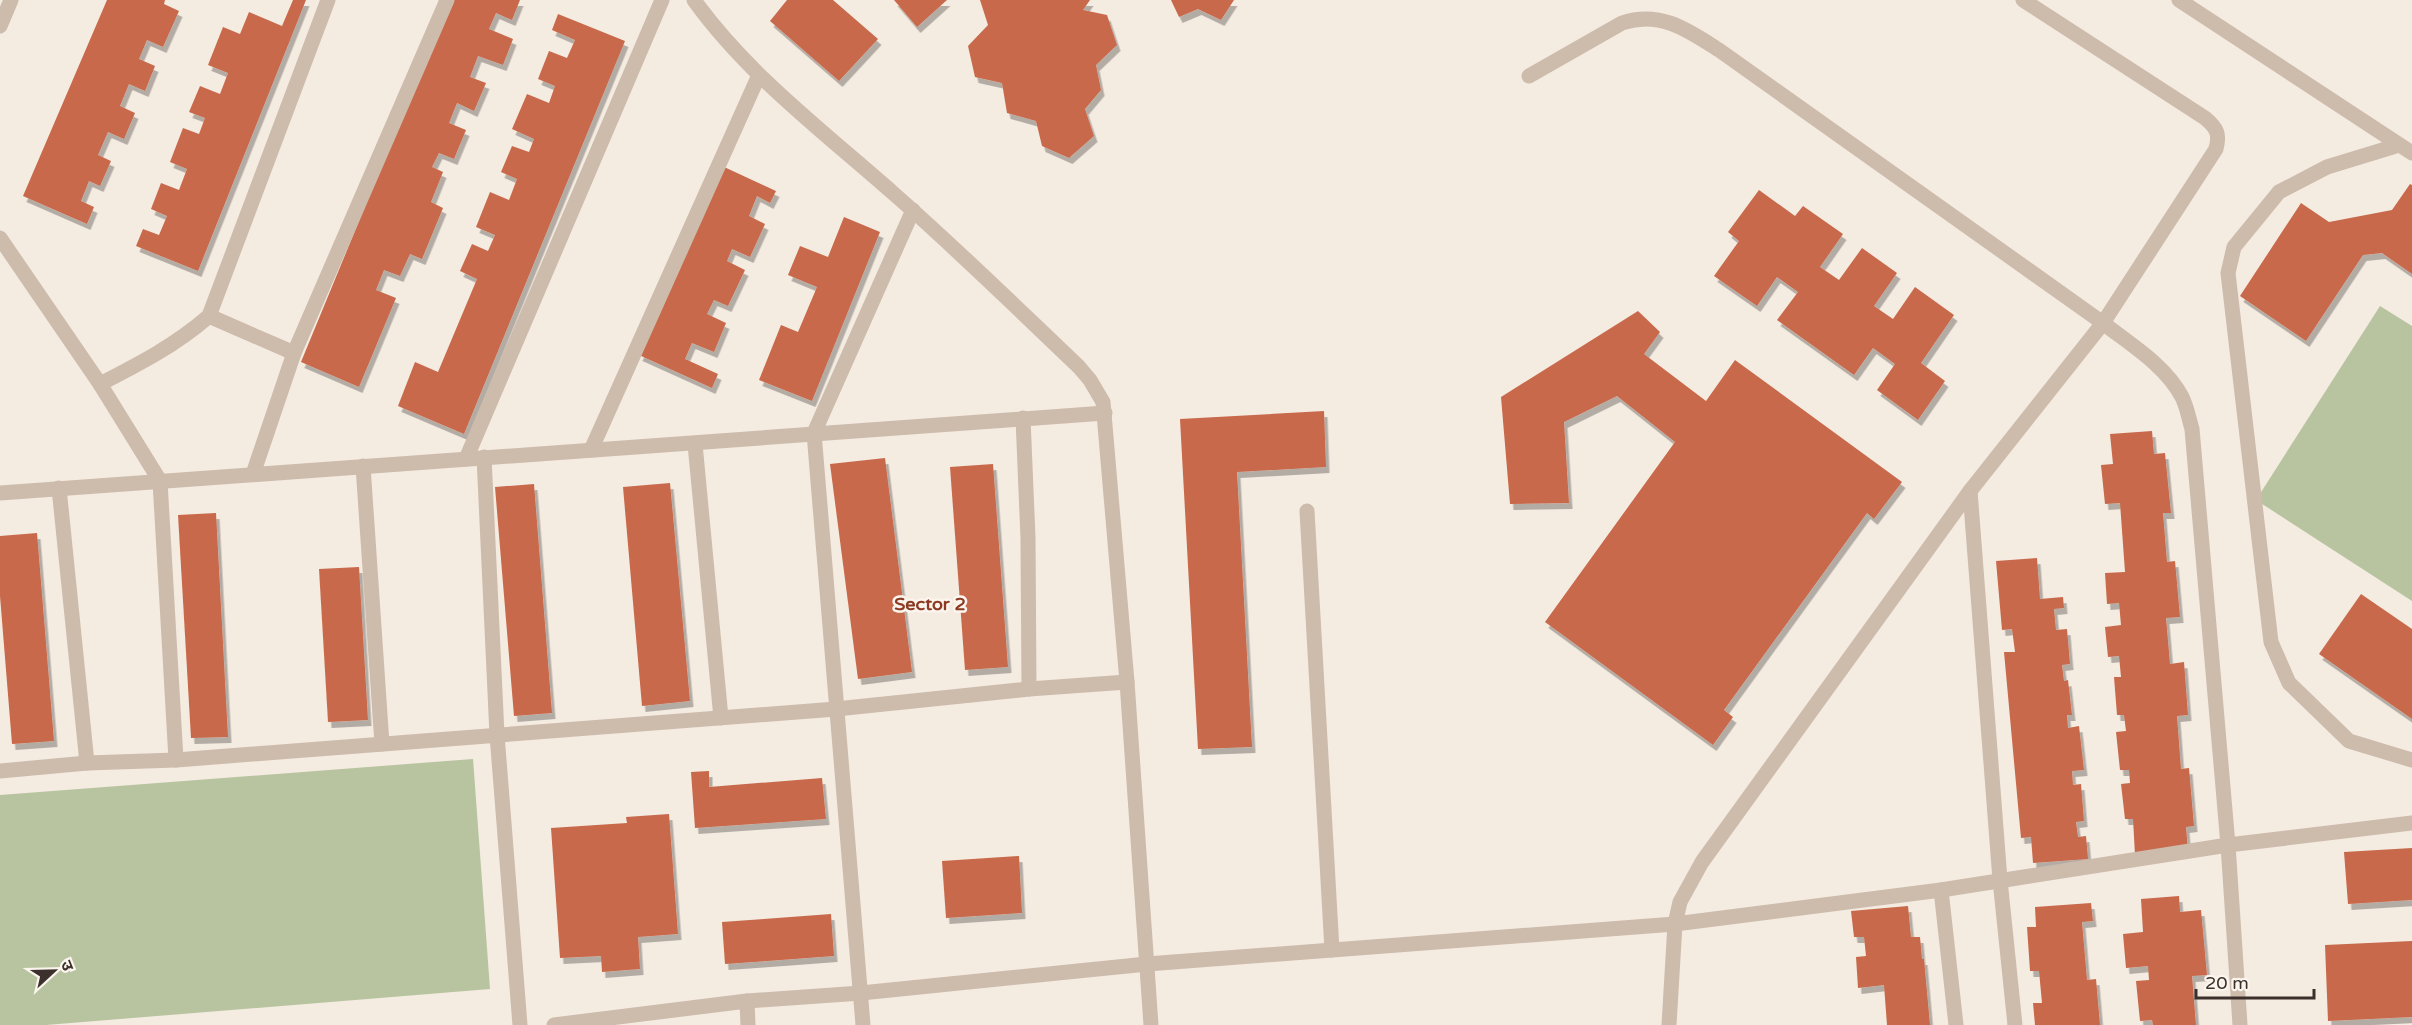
<svg xmlns="http://www.w3.org/2000/svg" width="2412" height="1025" viewBox="0 0 2412 1025" font-family="'Varela Round','Noto Sans Devanagari',sans-serif">
  <style>
    .green { fill: #b8c4a0 }
    .building { fill: #c8694b; filter: url(#shadow) }
    .lines { fill: none; stroke-linecap: round; stroke-linejoin: round }
    .service { stroke: #cdbbac; stroke-width: 15 }
    .minor { stroke: #cdbbac; stroke-width: 15 }
    .labels { text-anchor: middle; dominant-baseline: central; stroke-width: 5; stroke-linejoin: round; paint-order: stroke }
    .neighbourhood-label { font-size: 18px; font-weight: bold; fill: #8c3b22; stroke: #fbf5ee }
  </style>
  <defs>
    <filter id="shadow"><feDropShadow dx="3.5" dy="6" stdDeviation="0" flood-color="#0004"/></filter>
  </defs>
  <rect width="100%" height="100%" fill="#f4ebe1"/>
  <g class="green">
    <polygon points="2380,306 2412,326 2412,601 2256,500"/>
    <polygon points="473,759 490,989 46,1025 0,1025 0,795"/>
  </g>
  <g class="building">
    <polygon points="107,0 165,0 164,4 179,11 163,47 147,40 139,59 155,66 145,91 129,84 120,106 135,113 124,139 108,132 98,155 111,161 100,186 89,181 81,201 94,207 87,224 23,196"/>
    <polygon points="293,0 306,0 198,271 136,246 143,229 159,235 167,216 151,209 161,183 179,190 187,169 170,162 183,128 199,134 205,118 189,112 200,86 220,94 228,73 208,65 223,27 240,34 249,12 282,26"/>
    <polygon points="450,0 520,0 512,20 496,13 489,29 513,39 503,65 478,56 470,77 486,83 474,111 457,103 449,123 466,130 454,159 439,153 432,167 443,172 431,202 443,208 422,259 410,254 400,276 384,270 376,290 396,298 359,387 301,362"/>
    <polygon points="787,0 833,0 878,39 839,81 770,21"/>
    <polygon points="894,0 947,0 917,27"/>
    <polygon points="980,0 1090,0 1083,10 1107,15 1117,45 1096,65 1101,90 1085,109 1094,136 1069,158 1042,146 1036,121 1007,113 1002,83 975,77 968,46 988,25"/>
    <polygon points="1171,0 1234,0 1221,20 1198,9 1179,17"/>
    <polygon points="558,14 625,41 464,434 398,406 415,362 438,372 477,279 460,271 472,244 488,251 495,235 476,227 490,192 509,200 517,179 501,172 512,146 529,152 534,139 512,129 527,94 549,103 555,86 538,79 549,51 567,58 575,40 552,30"/>
    <polygon points="722,166 776,191 770,203 757,196 749,216 765,224 750,257 732,249 727,261 745,270 728,306 714,300 707,314 726,323 714,352 692,343 685,359 718,374 712,388 639,355"/>
    <polygon points="2410,184 2412,185 2412,274 2382,253 2363,255 2306,341 2240,296 2301,203 2329,222 2392,210"/>
    <polygon points="1759,190 1795,216 1803,206 1843,234 1820,267 1839,280 1862,248 1897,273 1874,306 1893,319 1915,287 1954,315 1921,363 1945,381 1918,420 1877,390 1895,364 1873,348 1854,375 1777,320 1798,292 1777,277 1757,306 1714,276 1739,241 1728,232"/>
    <polygon points="844,217 880,232 812,401 759,380 781,325 798,332 817,287 788,275 800,246 828,257"/>
    <polygon points="1638,311 1660,332 1644,354 1706,401 1735,360 1902,482 1874,519 1867,513 1724,710 1733,717 1713,745 1545,622 1675,442 1617,396 1564,422 1569,503 1510,504 1501,397"/>
    <polygon points="1324,411 1326,467 1237,472 1252,747 1198,749 1180,419"/>
    <polygon points="2152,431 2154,454 2165,453 2171,513 2163,513 2167,562 2175,561 2180,617 2166,618 2170,664 2184,662 2188,715 2177,716 2181,769 2189,768 2194,826 2186,827 2188,851 2135,855 2133,819 2125,819 2121,784 2130,783 2129,770 2120,770 2116,732 2126,731 2124,715 2117,715 2114,677 2121,677 2119,656 2108,657 2105,627 2121,625 2119,603 2107,604 2105,573 2125,572 2120,503 2105,504 2101,465 2113,464 2110,434"/>
    <polygon points="885,458 912,672 858,679 830,464"/>
    <polygon points="993,464 1008,667 965,670 950,467"/>
    <polygon points="670,483 690,701 642,706 623,487"/>
    <polygon points="534,484 552,713 514,716 495,487"/>
    <polygon points="216,513 228,737 191,738 178,515"/>
    <polygon points="37,533 54,741 12,744 0,596 0,536"/>
    <polygon points="2037,558 2040,599 2063,597 2064,608 2054,609 2056,630 2067,629 2070,664 2062,665 2064,681 2068,680 2072,715 2067,715 2068,728 2079,726 2084,770 2072,771 2073,785 2081,784 2084,821 2076,822 2078,837 2086,836 2088,859 2033,863 2031,837 2021,838 2004,652 2015,652 2012,629 2002,630 1996,561"/>
    <polygon points="359,567 368,720 328,722 319,569"/>
    <polygon points="2361,594 2412,629 2412,719 2319,654"/>
    <polygon points="709,771 709,787 822,778 826,819 695,828 691,772"/>
    <polygon points="669,814 678,934 638,937 640,969 602,972 601,956 560,958 551,828 627,823 626,817"/>
    <polygon points="2412,848 2412,900 2348,904 2344,852"/>
    <polygon points="1019,856 1022,913 946,918 942,861"/>
    <polygon points="2179,896 2180,912 2201,910 2207,975 2192,976 2196,1025 2153,1025 2152,1020 2140,1021 2136,981 2149,980 2148,966 2126,968 2123,934 2143,932 2141,899"/>
    <polygon points="2091,903 2093,921 2082,922 2087,980 2096,979 2100,1025 2035,1025 2033,1003 2042,1003 2039,971 2030,971 2027,927 2036,927 2035,907"/>
    <polygon points="1908,906 1911,937 1920,937 1922,959 1924,959 1930,1025 1887,1025 1884,985 1858,988 1856,957 1866,956 1864,937 1854,937 1851,911"/>
    <polygon points="831,914 834,956 725,964 722,922"/>
    <polygon points="2412,941 2412,1017 2328,1021 2325,945"/>
  </g>
  <g class="lines">
    <g class="service">
      <path d="M1529,76l93,-53c38,-13 66,7 97,27l384,273"/>
      <polyline points="1307,511 1332,950"/>
    </g>
    <g class="minor">
      <path d="M694,0c54,75 130,132 199,193 64,56 124,115 186,174l11,13 13,22 24,280 24,343"/>
      <polyline points="2179,0 2412,153"/>
      <polyline points="0,26 11,0"/>
      <polyline points="2399,145 2327,167 2279,192 2234,247 2228,273 2271,642 2289,683 2349,741 2412,760"/>
      <polyline points="0,238 100,384 160,481 176,760"/>
      <polyline points="209,316 294,353"/>
      <path d="M2103,323c28,22 62,42 79,74 5,10 7,22 10,32l36,416 12,180"/>
      <path d="M100,384c39,-20 76,-39 109,-68l119,-316"/>
      <polyline points="1023,418 1028,538 1029,689"/>
      <polyline points="695,444 721,718"/>
      <polyline points="591,450 759,75"/>
      <polyline points="484,457 497,735 520,1025"/>
      <polyline points="466,459 662,0"/>
      <polyline points="363,466 382,744"/>
      <polyline points="253,474 294,353 447,0"/>
      <polyline points="59,488 87,763"/>
      <polyline points="1970,491 2000,880 2015,1025"/>
      <polyline points="0,493 1105,413"/>
      <polyline points="0,771 87,763 176,760 836,709 1029,689 1127,682"/>
      <polyline points="1941,890 1956,1025"/>
      <polyline points="747,1001 748,1025"/>
      <polyline points="554,1025 747,1001 861,993 1147,964 1675,924 1941,890 2228,845 2412,823"/>
      <polyline points="863,1025 814,433 913,210"/>
      <path d="M1669,1025l6,-101 5,-22 22,-40 268,-371 133,-168 113,-174c4,-15 1,-21 -11,-31l-182,-118"/>
    </g>
  </g>
  <g class="labels">
    <g class="neighbourhood-label">
      <text x="930" y="604">Sector 2</text>
    </g>
  </g>
  <g transform="translate(54 971) rotate(68)" stroke="#fbf5ee" stroke-width="4.5" paint-order="stroke">
  <path d="M0-4.5L10 22L0 15L-10 22Z" fill="#3b302b"/>
  <text y="-9" font-size="16" font-weight="bold" text-anchor="middle" fill="#3b302b">उ</text>
  </g>
  <path d="M2196 989v9h118v-9" fill="none" stroke="#3b302b" stroke-width="3"/>
  <text x="2205" y="989" font-size="18" fill="#3b302b" stroke="#fbf5ee" stroke-width="4.5" paint-order="stroke">20 m</text>
</svg>
